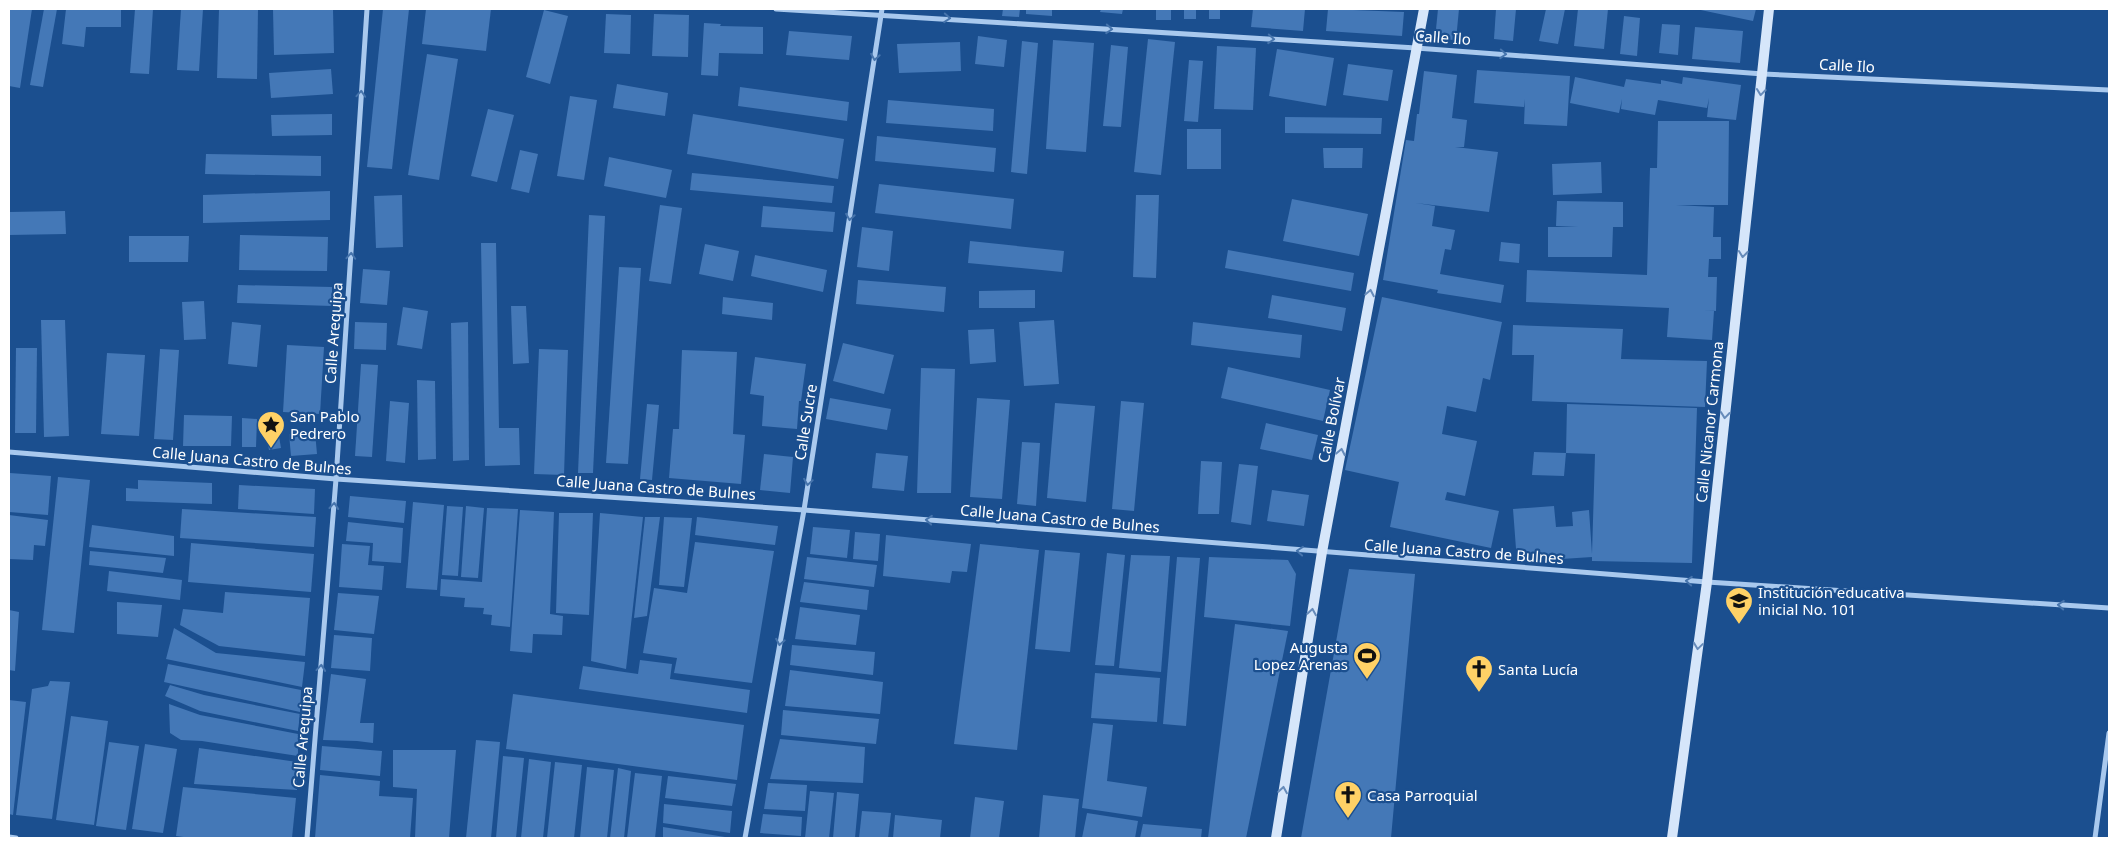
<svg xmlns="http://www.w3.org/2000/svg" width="2118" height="847" viewBox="0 0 2118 847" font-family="'Noto Sans',sans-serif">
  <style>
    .building { fill: #4478b7 }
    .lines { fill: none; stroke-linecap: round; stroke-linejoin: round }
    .street { stroke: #a9c9ee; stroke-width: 5 }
    .secondary { stroke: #d6e6fa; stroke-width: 10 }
    .oneway { stroke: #4674ac }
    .oneway2 { stroke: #668bba }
    .labels { text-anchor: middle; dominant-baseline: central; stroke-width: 4.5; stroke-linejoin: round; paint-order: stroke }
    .street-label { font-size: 15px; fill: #fff; stroke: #1b4f8f }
    .poi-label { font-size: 15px; fill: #fff; stroke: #1b4f8f; text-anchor: start }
  </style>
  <rect width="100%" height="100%" fill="#1b4f8f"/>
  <g class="building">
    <polygon points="9,9 32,9 20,88 9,86"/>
    <polygon points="44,9 57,9 43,87 30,85"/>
    <polygon points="66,9 121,9 121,27 86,27 84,47 62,44"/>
    <polygon points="135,9 153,9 149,74 130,73"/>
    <polygon points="181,9 203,9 199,71 177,70"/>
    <polygon points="219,9 258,9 257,79 217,78"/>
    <polygon points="273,9 333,9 334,53 274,55"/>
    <polygon points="383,9 409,9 392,169 367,167"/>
    <polygon points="426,9 491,9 486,51 422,44"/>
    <polygon points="1003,9 1020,9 1019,17 1002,16"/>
    <polygon points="1026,9 1052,9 1052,16 1026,14"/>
    <polygon points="1101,9 1123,9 1122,14 1100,12"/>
    <rect x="1156" y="9" width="15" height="11"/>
    <rect x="1184" y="9" width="12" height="10"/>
    <rect x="1209" y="9" width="11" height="10"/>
    <polygon points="1253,9 1305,9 1303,31 1251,27"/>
    <polygon points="1328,9 1404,12 1402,36 1326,31"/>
    <polygon points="1438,9 1459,9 1456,40 1435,39"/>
    <polygon points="1496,9 1516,9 1513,41 1494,39"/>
    <polygon points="1546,9 1565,9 1558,44 1539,41"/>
    <polygon points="1578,9 1608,9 1604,49 1574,46"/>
    <polygon points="1696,9 1756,9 1753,21"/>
    <polygon points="544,10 568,16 550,84 526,77"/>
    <polygon points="606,14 631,15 630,54 604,53"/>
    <polygon points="654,14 689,15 688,57 652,56"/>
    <polygon points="1624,16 1640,18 1637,56 1620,54"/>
    <polygon points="704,23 721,24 720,26 763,27 763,54 719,53 718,76 701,75"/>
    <polygon points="1662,24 1680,25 1678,55 1659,53"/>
    <polygon points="1695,27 1743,31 1740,63 1692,59"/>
    <polygon points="789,31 852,36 849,60 786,55"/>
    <polygon points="978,36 1007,40 1004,67 975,64"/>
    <polygon points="1148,39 1175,42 1161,175 1134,172"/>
    <polygon points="1053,40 1094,43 1086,152 1046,149"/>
    <polygon points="1022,41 1038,43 1027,174 1011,172"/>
    <polygon points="960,42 961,71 899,73 897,44"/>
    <polygon points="1111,45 1128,47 1121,127 1103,126"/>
    <polygon points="1217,46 1256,48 1253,110 1214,109"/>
    <polygon points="1277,49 1334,58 1326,106 1269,96"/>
    <polygon points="427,54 458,59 439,180 408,175"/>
    <polygon points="1189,60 1203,61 1198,122 1184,121"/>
    <polygon points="1348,64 1393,70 1388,101 1343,95"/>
    <polygon points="331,69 333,94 271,98 269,73"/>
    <polygon points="1477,70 1570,76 1567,126 1524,124 1525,99 1524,107 1474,103"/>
    <polygon points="1424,71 1457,75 1452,118 1467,120 1464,147 1455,147 1498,152 1489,212 1416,203 1435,206 1432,226 1455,230 1451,250 1445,249 1440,274 1504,285 1501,303 1437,293 1438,290 1383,280 1406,140 1414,141 1417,114 1419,114"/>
    <polygon points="1575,77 1624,87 1626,79 1661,84 1661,80 1682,84 1683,77 1741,85 1736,120 1707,117 1709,98 1707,108 1658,100 1655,115 1621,109 1622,99 1619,113 1570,103"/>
    <polygon points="617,84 668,93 665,116 613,108"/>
    <polygon points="740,87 849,102 847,121 738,106"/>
    <polygon points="570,96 597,100 584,180 557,176"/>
    <polygon points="888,100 994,109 993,131 886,123"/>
    <polygon points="488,109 514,115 497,182 471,176"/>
    <polygon points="332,114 332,135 272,136 271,115"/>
    <polygon points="693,114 844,139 838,179 687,154"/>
    <polygon points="1285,117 1382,118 1381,134 1285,133"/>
    <polygon points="1658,121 1729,121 1728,205 1676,205 1714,207 1713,237 1721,237 1721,259 1692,259 1709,259 1708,277 1717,277 1716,311 1703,310 1714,311 1712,340 1667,337 1669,308 1526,302 1527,270 1647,275 1650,168 1657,168"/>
    <rect x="1187" y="129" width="34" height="40"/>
    <polygon points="877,136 996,148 994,172 875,161"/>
    <polygon points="1323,148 1363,148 1362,168 1324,168"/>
    <polygon points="520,150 538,154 529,193 511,189"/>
    <polygon points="206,154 321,156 321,176 205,174"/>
    <polygon points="609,157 672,170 666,198 604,186"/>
    <polygon points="1601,162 1602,193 1553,195 1552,164"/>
    <polygon points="692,173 834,186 832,203 690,190"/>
    <polygon points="879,184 1014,199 1011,229 875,213"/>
    <polygon points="330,191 330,220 203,223 203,195"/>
    <polygon points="402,195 403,247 376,248 374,196"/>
    <polygon points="1136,195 1159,195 1156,278 1133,277"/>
    <polygon points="1292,199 1368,214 1359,256 1283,241"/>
    <polygon points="1557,201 1623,202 1623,227 1613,227 1612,257 1548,257 1548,227 1578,227 1556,226"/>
    <polygon points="660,205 682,208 671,284 649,281"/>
    <polygon points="763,206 835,212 833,232 761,227"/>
    <polygon points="65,211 66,234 9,235 9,212"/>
    <polygon points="589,215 605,216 593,473 578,473"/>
    <polygon points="862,227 893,231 889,271 857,267"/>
    <polygon points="240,235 328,237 327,271 239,270"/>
    <polygon points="129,236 189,236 188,262 129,262"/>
    <polygon points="970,241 1064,251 1062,272 968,263"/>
    <polygon points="1501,242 1520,244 1519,263 1499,261"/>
    <polygon points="481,243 496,243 499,428 519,428 520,465 485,466"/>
    <polygon points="705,244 739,251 733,281 699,274"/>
    <polygon points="1228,250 1354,273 1351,291 1225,268"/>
    <polygon points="755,255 827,270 823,292 751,276"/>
    <polygon points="619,267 641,268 628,464 606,463"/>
    <polygon points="363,269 390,271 387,305 360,303"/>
    <polygon points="858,280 946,287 944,312 856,304"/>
    <polygon points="238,285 332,287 332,306 237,303"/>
    <polygon points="1035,290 1035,308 979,308 979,291"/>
    <polygon points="1272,295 1346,308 1342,331 1268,318"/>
    <polygon points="723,297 773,303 772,320 722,314"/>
    <polygon points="1382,297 1502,322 1490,380 1483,378 1476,412 1447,406 1442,434 1477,441 1465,496 1447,492 1445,500 1499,511 1491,548 1390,527 1399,482 1345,470"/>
    <polygon points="204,301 206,339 184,340 182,302"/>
    <polygon points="511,306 526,306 529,363 513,364"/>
    <polygon points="403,307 428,311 422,349 397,345"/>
    <polygon points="41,320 65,320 69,436 44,437"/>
    <polygon points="1054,320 1059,384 1024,386 1019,322"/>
    <polygon points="232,322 261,325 257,367 228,364"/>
    <polygon points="355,322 387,323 386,350 354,349"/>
    <polygon points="468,322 469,460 453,461 451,323"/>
    <polygon points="1193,322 1302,335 1300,358 1191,345"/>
    <polygon points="1513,325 1623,329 1621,359 1707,361 1705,407 1532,401 1534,355 1512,355"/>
    <polygon points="994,329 996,362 970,364 968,330"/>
    <polygon points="843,343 894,355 884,394 833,381"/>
    <polygon points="287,345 324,347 320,414 283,412"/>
    <polygon points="16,348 37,348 36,433 15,433"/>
    <polygon points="160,349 179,350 173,440 154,439"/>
    <polygon points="539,349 568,350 564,475 534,474"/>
    <polygon points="682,350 737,352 733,434 745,435 741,484 669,478 673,429 679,429"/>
    <polygon points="107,353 145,355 139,436 101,434"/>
    <polygon points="755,357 806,364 801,401 799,401 797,429 762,426 764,396 750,394"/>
    <polygon points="361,364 378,365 372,457 355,456"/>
    <polygon points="1228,367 1330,390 1323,421 1221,398"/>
    <polygon points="921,368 955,369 951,493 917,493"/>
    <polygon points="417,380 435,381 436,459 418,460"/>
    <polygon points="830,398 891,409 887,430 826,419"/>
    <polygon points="977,398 1010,400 1002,499 970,497"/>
    <polygon points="390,401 409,403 405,463 386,461"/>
    <polygon points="1121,401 1144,403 1134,511 1112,509"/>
    <polygon points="1055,403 1095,406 1086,502 1047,498"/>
    <polygon points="647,404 659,405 652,480 640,479"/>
    <polygon points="1567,404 1697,408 1692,563 1592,561 1592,557 1517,562 1513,509 1554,506 1556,527 1573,526 1572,512 1589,510 1592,554 1595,454 1566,453 1564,476 1532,475 1534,452 1566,453"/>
    <polygon points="184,415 232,416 231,446 183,446"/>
    <polygon points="242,418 257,419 256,447 242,447"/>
    <polygon points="276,419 281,448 269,450 264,421"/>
    <polygon points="1266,423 1318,435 1312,460 1260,449"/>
    <polygon points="315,432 317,454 291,456 289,434"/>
    <polygon points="1022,442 1040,443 1036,506 1017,504"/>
    <polygon points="876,453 908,456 904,491 872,488"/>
    <polygon points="764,454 793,457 790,493 760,490"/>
    <polygon points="1201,461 1222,462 1219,514 1198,514"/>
    <polygon points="1239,464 1258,466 1251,525 1231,522"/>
    <polygon points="10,473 51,476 48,515 9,512"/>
    <polygon points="58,477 90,480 74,633 42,630"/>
    <polygon points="138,480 212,483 212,504 126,501 126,488 138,489"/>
    <polygon points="239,485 315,489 314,514 238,509"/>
    <polygon points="1272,490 1309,495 1304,526 1267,521"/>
    <polygon points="350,496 406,501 404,523 348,517"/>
    <polygon points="413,502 444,505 437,590 406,588"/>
    <polygon points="447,506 463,507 458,576 442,575"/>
    <polygon points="466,506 484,508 478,578 461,577"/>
    <polygon points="487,508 518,509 510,627 491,625 492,615 483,614 484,608 464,607 465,598 440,596 441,579 482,582"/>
    <polygon points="182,509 316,517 314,547 180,538"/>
    <polygon points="520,510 554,512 550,614 563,616 562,635 533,634 532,653 510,651"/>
    <polygon points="559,513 593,513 589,615 556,613"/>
    <polygon points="600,513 643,517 626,669 591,661"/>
    <polygon points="9,515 48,520 45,546 34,545 33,560 9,559"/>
    <polygon points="645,517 660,517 647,616 634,618"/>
    <polygon points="664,517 692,518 684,587 659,585"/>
    <polygon points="697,517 778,526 775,545 695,535"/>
    <polygon points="348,522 403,528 401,563 372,561 373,543 346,541"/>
    <polygon points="92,525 174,536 174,556 89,547"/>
    <polygon points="813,527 850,530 847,558 810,554"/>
    <polygon points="855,532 880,534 878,561 853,559"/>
    <polygon points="886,535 971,544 967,572 952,571 950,583 883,576"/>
    <polygon points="695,542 774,551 752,683 674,673 677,658 643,653 654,588 687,593"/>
    <polygon points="191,543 314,554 311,592 188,582"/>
    <polygon points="342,544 370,546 368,565 384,566 382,590 339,587"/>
    <polygon points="980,544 1039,550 1017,750 954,744"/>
    <polygon points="1045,550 1080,553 1070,652 1035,649"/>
    <polygon points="90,551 166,558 163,573 89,565"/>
    <polygon points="1107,553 1125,555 1114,666 1095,665"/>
    <polygon points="1131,555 1170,556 1161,672 1119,668"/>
    <polygon points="807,557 877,565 874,587 804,579"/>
    <polygon points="1177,557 1200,558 1186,726 1163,724"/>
    <polygon points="1209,557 1288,560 1296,574 1290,626 1204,617"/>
    <polygon points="1349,569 1415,574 1391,838 1301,838"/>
    <polygon points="109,571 182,580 180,600 107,591"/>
    <polygon points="804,582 869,590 867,610 800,602"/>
    <polygon points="225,592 310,598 305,656 219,646 180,625 183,609 223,613"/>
    <polygon points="338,593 379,596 374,634 334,630"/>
    <polygon points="117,602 162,605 158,637 117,634"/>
    <polygon points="800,607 860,615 856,645 795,639"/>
    <polygon points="9,610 19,612 15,671 9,670"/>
    <polygon points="1235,624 1288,631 1246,838 1208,838"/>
    <polygon points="174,628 216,653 305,662 302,687 166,659"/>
    <polygon points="334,635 372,638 370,671 331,668"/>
    <polygon points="792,645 875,652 873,675 790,665"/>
    <polygon points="640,660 672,664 670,679 750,690 747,713 579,689 583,666 638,674"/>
    <polygon points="168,664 301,690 300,712 164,682"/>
    <polygon points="790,670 883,682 880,714 785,706"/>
    <polygon points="1095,673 1160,678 1157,722 1091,718"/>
    <polygon points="331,674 366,679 360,723 374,723 373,743 357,741 323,740"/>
    <polygon points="50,681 70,682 52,819 16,815 32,689 48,686"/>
    <polygon points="170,685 204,695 300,714 298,731 200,711 165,696"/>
    <polygon points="513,694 744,725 737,780 506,749"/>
    <polygon points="9,700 26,702 13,815 9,814"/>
    <polygon points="169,704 200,715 298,734 298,756 202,741 181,740 170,733"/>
    <polygon points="783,710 879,719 876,744 781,735"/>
    <polygon points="71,716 108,721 94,825 56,820"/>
    <polygon points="1093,723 1113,725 1107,781 1147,787 1142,817 1082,808"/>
    <polygon points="780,739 865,747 863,783 770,779"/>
    <polygon points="476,740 500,742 491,838 466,838"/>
    <polygon points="109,742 139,746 126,830 96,826"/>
    <polygon points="145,744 177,749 163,833 132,829"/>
    <polygon points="322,746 382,751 380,776 320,770"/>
    <polygon points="199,748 297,762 297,790 194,784"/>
    <polygon points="393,750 456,750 449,838 415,838 417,789 393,787"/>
    <polygon points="503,756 524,758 516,838 496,838"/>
    <polygon points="529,759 551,762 543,838 521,838"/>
    <polygon points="555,762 582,765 574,838 547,838"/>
    <polygon points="587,767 614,770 607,838 580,838"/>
    <polygon points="618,768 631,771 624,838 610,838"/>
    <polygon points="635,773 662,776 655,838 627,838"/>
    <polygon points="320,775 380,781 379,796 413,798 410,838 315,838"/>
    <polygon points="668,776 736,784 732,806 665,798"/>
    <polygon points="768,783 807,785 805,811 764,809"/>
    <polygon points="183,787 296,798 292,838 191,838 176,836"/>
    <polygon points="810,791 834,793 829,838 805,838"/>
    <polygon points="837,792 859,794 855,838 833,838"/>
    <polygon points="1043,795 1079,799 1075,838 1039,838"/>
    <polygon points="975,797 1004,801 999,838 970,838"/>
    <polygon points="664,804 732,811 730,833 663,823"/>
    <polygon points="862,811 891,813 888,838 859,838"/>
    <polygon points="1087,813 1138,821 1135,838 1082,838"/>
    <polygon points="763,814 802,817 801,836 760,833"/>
    <polygon points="895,815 942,820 940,838 893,838"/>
    <polygon points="1143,824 1202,829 1201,838 1140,838"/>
    <polygon points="663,827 725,837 725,838 663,838"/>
  </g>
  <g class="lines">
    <g class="street">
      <polyline points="776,9 1416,48 1763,74 2109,90"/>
      <polyline points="9,452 336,479 804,510 1707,582 2109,608"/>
      <polyline points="9,837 16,838"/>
      <polyline points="307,838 336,479 367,9"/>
      <polyline points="745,838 804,510 882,9"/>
      <polyline points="2095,838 2109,733"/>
    </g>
    <g class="secondary">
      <polyline points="1276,838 1322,552 1424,9"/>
      <polyline points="1672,838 1707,582 1769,9"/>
    </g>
  </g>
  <defs><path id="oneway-chevron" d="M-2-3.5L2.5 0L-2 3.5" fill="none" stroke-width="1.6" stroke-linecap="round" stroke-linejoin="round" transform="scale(1.25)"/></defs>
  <g class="oneway">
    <use href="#oneway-chevron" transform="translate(947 18) rotate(4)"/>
    <use href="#oneway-chevron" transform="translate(1109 29) rotate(4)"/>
    <use href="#oneway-chevron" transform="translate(1271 39) rotate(4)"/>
    <use href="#oneway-chevron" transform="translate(1503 54) rotate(4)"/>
    <use href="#oneway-chevron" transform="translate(875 57) rotate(99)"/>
    <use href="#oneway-chevron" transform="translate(361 94) rotate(-86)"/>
    <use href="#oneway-chevron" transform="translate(850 217) rotate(99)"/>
    <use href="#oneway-chevron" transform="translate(351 256) rotate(-86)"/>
    <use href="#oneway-chevron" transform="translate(808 482) rotate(99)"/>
    <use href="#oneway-chevron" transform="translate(334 506) rotate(-85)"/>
    <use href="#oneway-chevron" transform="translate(929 520) rotate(-175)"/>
    <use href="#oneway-chevron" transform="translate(1300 551) rotate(-175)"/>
    <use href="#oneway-chevron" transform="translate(1689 581) rotate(-176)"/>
    <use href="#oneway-chevron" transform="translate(2061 605) rotate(-176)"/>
    <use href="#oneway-chevron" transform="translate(780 642) rotate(100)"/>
    <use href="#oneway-chevron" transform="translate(321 668) rotate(-85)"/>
  </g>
  <g class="oneway2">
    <use href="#oneway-chevron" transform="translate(1761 92) rotate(96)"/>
    <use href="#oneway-chevron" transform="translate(1743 254) rotate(96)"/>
    <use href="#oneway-chevron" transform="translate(1370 293) rotate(-79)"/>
    <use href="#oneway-chevron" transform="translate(1725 415) rotate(96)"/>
    <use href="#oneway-chevron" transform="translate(1341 452) rotate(-79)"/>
    <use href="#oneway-chevron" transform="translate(1312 612) rotate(-81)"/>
    <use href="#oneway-chevron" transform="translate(1698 646) rotate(98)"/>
    <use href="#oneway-chevron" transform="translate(1283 790) rotate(-81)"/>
  </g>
  <defs>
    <symbol id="sight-pin" viewBox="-11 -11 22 30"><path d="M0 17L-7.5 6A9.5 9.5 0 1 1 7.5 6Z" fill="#ffd166" stroke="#1b4f8f"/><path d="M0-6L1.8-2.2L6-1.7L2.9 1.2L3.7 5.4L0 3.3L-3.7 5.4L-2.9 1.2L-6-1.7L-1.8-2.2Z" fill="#111"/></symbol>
    <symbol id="school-pin" viewBox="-11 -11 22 30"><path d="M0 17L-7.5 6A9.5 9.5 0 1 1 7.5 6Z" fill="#ffd166" stroke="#1b4f8f"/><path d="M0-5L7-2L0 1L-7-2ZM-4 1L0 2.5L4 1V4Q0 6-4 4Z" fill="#111"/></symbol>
    <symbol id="stadium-pin" viewBox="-11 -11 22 30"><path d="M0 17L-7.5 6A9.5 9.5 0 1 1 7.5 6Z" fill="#ffd166" stroke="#1b4f8f"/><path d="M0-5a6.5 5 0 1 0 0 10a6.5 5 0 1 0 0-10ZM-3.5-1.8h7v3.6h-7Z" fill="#111"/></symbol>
    <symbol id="church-pin" viewBox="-11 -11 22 30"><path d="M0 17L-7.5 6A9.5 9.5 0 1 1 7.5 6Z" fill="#ffd166" stroke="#1b4f8f"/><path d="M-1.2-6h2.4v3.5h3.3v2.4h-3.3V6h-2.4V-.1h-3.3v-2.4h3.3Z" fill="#111"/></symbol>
  </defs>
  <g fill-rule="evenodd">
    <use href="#sight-pin" x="255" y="409" width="32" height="43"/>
    <use href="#school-pin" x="1723" y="585" width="32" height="43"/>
    <use href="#stadium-pin" x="1351" y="640" width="32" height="43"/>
    <use href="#church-pin" x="1463" y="653" width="32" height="43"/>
    <use href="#church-pin" x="1332" y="779" width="32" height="43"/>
  </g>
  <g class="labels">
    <g class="street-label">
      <text transform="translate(1443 37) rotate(4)">Calle Ilo</text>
      <text transform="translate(1847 65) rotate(3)">Calle Ilo</text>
      <text transform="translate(333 333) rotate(-86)">Calle Arequipa</text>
      <text transform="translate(1331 420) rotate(-79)">Calle Bolívar</text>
      <text transform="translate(805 422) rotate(-81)">Calle Sucre</text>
      <text transform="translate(1709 422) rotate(-84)">Calle Nicanor Carmona</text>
      <text transform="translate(252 460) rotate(5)">Calle Juana Castro de Bulnes</text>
      <text transform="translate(656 487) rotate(4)">Calle Juana Castro de Bulnes</text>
      <text transform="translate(1060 518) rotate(5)">Calle Juana Castro de Bulnes</text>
      <text transform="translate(1464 551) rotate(4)">Calle Juana Castro de Bulnes</text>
      <text transform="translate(302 737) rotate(-85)">Calle Arequipa</text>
    </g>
    <g class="poi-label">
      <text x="290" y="416">San Pablo<tspan x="290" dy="17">Pedrero</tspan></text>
      <text x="1758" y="592">Institución educativa<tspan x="1758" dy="17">inicial No. 101</tspan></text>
      <text x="1348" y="647" text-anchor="end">Augusta<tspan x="1348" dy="17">Lopez Arenas</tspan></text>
      <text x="1498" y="669">Santa Lucía</text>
      <text x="1367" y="795">Casa Parroquial</text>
    </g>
  </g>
  <rect width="2118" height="847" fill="none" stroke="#ffffff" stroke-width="20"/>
</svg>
